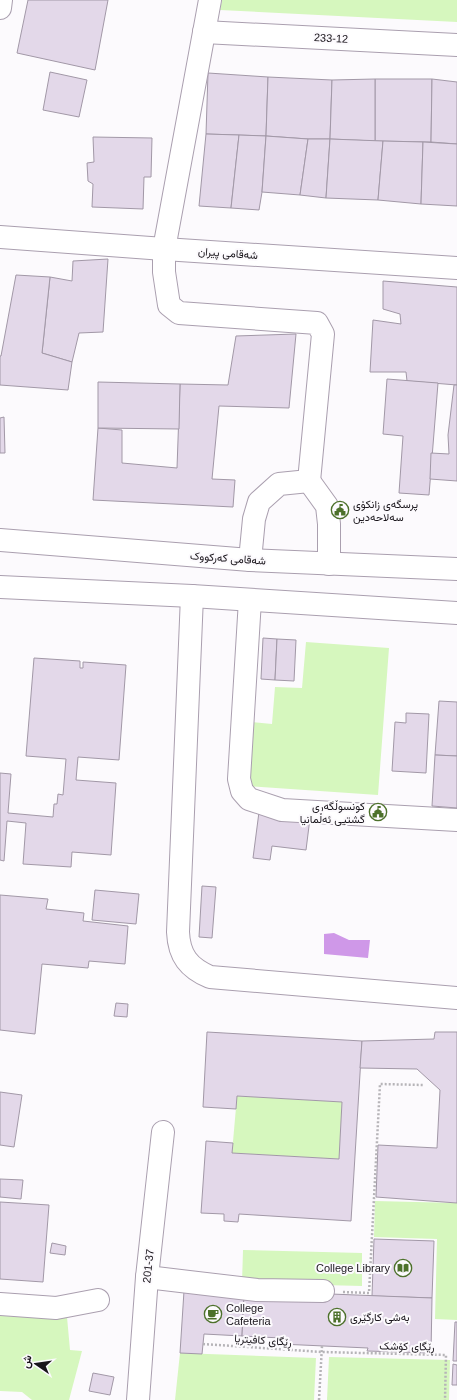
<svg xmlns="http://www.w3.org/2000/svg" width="457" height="1400" viewBox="0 0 457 1400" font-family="Helvetica,Vazirmatn,sans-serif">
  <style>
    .green { fill: #d6f7be }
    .water { fill: #cf98e8 }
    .building { fill: #e3d8e9; stroke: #a298a7 }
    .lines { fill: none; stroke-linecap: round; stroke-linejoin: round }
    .minor-casing { stroke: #aa9faf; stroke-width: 24 }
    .major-casing { stroke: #aa9faf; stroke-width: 24 }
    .highway-casing { stroke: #aa9faf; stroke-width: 24 }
    .path { stroke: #b6b4b8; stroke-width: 2.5; stroke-dasharray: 2 2; stroke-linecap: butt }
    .minor { stroke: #fff; stroke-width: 22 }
    .major { stroke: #fff; stroke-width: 22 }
    .highway { stroke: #fff; stroke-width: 22 }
    .labels { text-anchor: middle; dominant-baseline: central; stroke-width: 4; stroke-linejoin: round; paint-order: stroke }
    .street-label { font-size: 11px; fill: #19151b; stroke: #fcfafd }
    .poi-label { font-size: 11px; fill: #19151b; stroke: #fcfafd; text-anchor: start }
  </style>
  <rect width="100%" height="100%" fill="#fcfafd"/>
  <g class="green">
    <polygon points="222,0 457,0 457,22 220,10"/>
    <polygon points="306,642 389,648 378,795 245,786 250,722 272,724 275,687 302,688"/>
    <polygon points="237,1096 342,1102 339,1159 232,1153"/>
    <polygon points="375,1201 457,1203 457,1320 435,1319 437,1239 374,1237"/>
    <polygon points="243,1250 362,1253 362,1286 242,1283"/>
    <polygon points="0,1316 67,1317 70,1350 82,1351 69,1400 32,1400 22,1392 0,1391"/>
    <polygon points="180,1353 316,1358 314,1400 175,1400"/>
    <polygon points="329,1357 450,1360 449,1400 327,1400"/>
  </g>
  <polygon class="water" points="334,933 349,940 370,940 368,958 324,954 324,934"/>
  <g class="building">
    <polygon points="28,0 108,0 95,70 17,53"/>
    <polygon points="50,72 87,80 79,117 43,110"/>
    <polygon points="208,73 268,77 266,136 206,134"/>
    <polygon points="268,77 332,80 330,139 308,139 266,136"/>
    <polygon points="375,79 432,79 431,142 375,141"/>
    <polygon points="375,79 375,141 330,139 332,80"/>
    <polygon points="432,79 457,82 457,144 431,142"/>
    <polygon points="206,134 239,135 231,208 199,206"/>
    <polygon points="239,135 266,136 262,192 259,210 231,208"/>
    <polygon points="266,136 308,139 300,195 262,192"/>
    <polygon points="93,137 152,138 151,177 144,177 143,209 92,207 93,184 88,181 87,163 94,162"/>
    <polygon points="308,139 330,139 326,198 300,195"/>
    <polygon points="330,139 383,141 378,200 326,198"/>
    <polygon points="383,141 423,142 421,204 378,200"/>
    <polygon points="423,142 457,144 457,206 421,204"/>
    <polygon points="108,259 103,332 79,333 72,362 42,353 50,277 72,281 73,261"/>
    <polygon points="16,275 50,277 42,353 72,362 68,390 0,385 0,356 1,356"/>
    <polygon points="383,281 457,287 457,385 407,381 406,372 370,372 373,320 401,324 400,314 383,309"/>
    <polygon points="296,334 289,408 219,406 212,479 235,480 233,507 93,500 98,428 122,430 122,463 177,468 180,384 228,385 236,336"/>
    <polygon points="387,379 438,383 429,495 399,493 403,436 383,434"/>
    <polygon points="98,382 180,384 179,429 98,428"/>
    <polygon points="454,385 457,385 457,481 430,479 431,453 449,454 448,435"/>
    <polygon points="4,417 5,453 0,453 0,418"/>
    <polygon points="263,638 277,639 275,680 261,679"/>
    <polygon points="277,639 296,640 294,681 275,680"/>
    <polygon points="34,658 80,661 80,668 83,668 83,662 126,665 119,760 78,757 76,780 116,783 111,855 72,852 71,867 23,864 26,823 7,821 4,861 0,860 0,773 11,774 8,813 53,817 54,804 57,804 58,794 63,795 66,759 26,756"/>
    <polygon points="439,701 457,702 457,756 435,755"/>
    <polygon points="406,713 429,714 426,773 392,771 395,722 406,723"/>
    <polygon points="435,755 457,756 457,808 432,806"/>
    <polygon points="259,812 310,818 306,850 272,846 270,860 253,858"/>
    <polygon points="202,886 216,887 212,938 199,937"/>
    <polygon points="95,890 139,894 136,924 92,920"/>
    <polygon points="0,895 48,899 46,909 84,913 83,921 128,926 125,964 89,961 88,968 42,964 35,1034 0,1030"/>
    <polygon points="116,1003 128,1004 127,1017 114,1016"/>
    <polygon points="207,1032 362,1041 351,1221 239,1214 238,1222 224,1221 224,1214 201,1213 206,1141 233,1143 232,1153 339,1159 342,1102 237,1096 236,1109 203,1107"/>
    <polygon points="435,1032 457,1032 457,1203 376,1197 378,1145 437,1148 440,1090 417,1069 360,1068 362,1041 434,1039"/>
    <polygon points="0,1092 22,1095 14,1147 0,1145"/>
    <polygon points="0,1179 23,1180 21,1199 0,1197"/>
    <polygon points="0,1202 49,1205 43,1282 0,1279"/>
    <polygon points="374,1239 434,1241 432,1298 372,1296"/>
    <polygon points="52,1243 66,1246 65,1255 50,1253"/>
    <polygon points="184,1291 244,1295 242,1336 204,1334 202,1354 180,1353"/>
    <polygon points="280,1292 432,1298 431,1353 367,1351 368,1348 280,1344 281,1338 242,1336 244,1295"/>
    <polygon points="455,1322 457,1322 457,1361 453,1361"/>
    <polygon points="453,1364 457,1365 457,1385 452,1385"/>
    <polygon points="93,1373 114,1377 110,1395 89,1391"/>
  </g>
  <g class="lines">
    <defs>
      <g id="minor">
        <polyline points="210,0 164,249 164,272 169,305 179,313 317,323 323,334 309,481 279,484 259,502 254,519 250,560"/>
        <polyline points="204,32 457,45"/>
        <polyline points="0,237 164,249 457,268"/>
        <polyline points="309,481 327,506 329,524 329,564"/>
        <path d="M192,596l-14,336c1,24 11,36 32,45l247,21"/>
        <polyline points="250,600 239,779 242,791 249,799 282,810 457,820"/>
        <polyline points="147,1277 257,1290 323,1291"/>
        <polyline points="0,1304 56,1308 98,1300"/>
        <polyline points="138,1400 147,1277 163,1132"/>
      </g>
      <polyline id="major" points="0,8 1,0"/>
      <g id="highway">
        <polyline points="0,540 250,560 457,569"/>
        <polyline points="0,587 192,596 457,613"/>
      </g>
    </defs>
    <use href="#minor" class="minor-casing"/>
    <use href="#major" class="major-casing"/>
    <use href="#highway" class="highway-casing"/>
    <g class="path">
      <polyline points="343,1292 369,1293 380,1084 424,1085"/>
      <polyline points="203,1344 322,1352 446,1355 445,1400"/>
      <polyline points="319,1400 322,1346"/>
    </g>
    <use href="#minor" class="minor"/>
    <use href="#major" class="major"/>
    <use href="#highway" class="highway"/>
  </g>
  <defs>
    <symbol id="civic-ring" viewBox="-11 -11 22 22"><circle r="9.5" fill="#fcfafd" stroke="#4d712b" stroke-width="1.5"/><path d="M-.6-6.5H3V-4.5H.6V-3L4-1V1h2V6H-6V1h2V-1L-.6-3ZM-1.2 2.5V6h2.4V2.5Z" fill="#4d712b"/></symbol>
    <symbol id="library-ring" viewBox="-11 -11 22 22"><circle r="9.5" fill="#fcfafd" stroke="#4d712b" stroke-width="1.5"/><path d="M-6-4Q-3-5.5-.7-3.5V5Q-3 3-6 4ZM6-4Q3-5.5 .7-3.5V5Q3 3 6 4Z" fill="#4d712b"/></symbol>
    <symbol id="cafe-ring" viewBox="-11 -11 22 22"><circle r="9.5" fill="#fcfafd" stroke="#4d712b" stroke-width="1.5"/><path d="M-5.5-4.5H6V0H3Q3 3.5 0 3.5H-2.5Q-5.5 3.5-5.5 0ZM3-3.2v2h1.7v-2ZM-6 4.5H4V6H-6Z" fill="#4d712b"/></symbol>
    <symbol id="building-ring" viewBox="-11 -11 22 22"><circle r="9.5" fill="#fcfafd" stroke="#4d712b" stroke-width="1.5"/><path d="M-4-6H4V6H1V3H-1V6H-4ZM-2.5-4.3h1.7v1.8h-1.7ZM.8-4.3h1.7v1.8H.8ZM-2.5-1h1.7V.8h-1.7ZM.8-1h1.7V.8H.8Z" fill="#4d712b"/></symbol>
  </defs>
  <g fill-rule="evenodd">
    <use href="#civic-ring" x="330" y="500" width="20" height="20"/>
    <use href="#civic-ring" x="368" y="802" width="20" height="20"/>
    <use href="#library-ring" x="393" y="1258" width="20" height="20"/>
    <use href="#cafe-ring" x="203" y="1304" width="20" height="20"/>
    <use href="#building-ring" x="327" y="1307" width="20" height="20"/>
  </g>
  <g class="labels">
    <g class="street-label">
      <text transform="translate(331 38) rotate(3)">233-12</text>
      <text transform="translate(228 253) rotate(4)">شەقامی پیران</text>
      <text transform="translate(228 558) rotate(4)">شەقامی کەرکووک</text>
      <text transform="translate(148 1266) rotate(-84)">201-37</text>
      <text transform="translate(263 1340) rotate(4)">ڕێگای کافیتریا</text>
      <text transform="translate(407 1346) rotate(1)">ڕێگای کۆشک</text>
    </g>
    <g class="poi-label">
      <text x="353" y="504">پرسگەی زانکۆی<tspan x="353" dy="13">سەلاحەدین</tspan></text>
      <text x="365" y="806" text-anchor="end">کونسوڵگەری<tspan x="365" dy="13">گشتیی ئەڵمانیا</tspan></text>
      <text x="390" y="1268" text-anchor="end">College Library</text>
      <text x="226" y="1308">College<tspan x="226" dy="13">Cafeteria</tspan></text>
      <text x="350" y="1317">بەشی کارگێری</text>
    </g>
  </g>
  <g transform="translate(36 1364) rotate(283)" stroke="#fcfafd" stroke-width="3" paint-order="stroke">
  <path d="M0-3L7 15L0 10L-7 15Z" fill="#19151b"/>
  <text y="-6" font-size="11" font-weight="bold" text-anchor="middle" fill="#19151b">ش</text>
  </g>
</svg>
